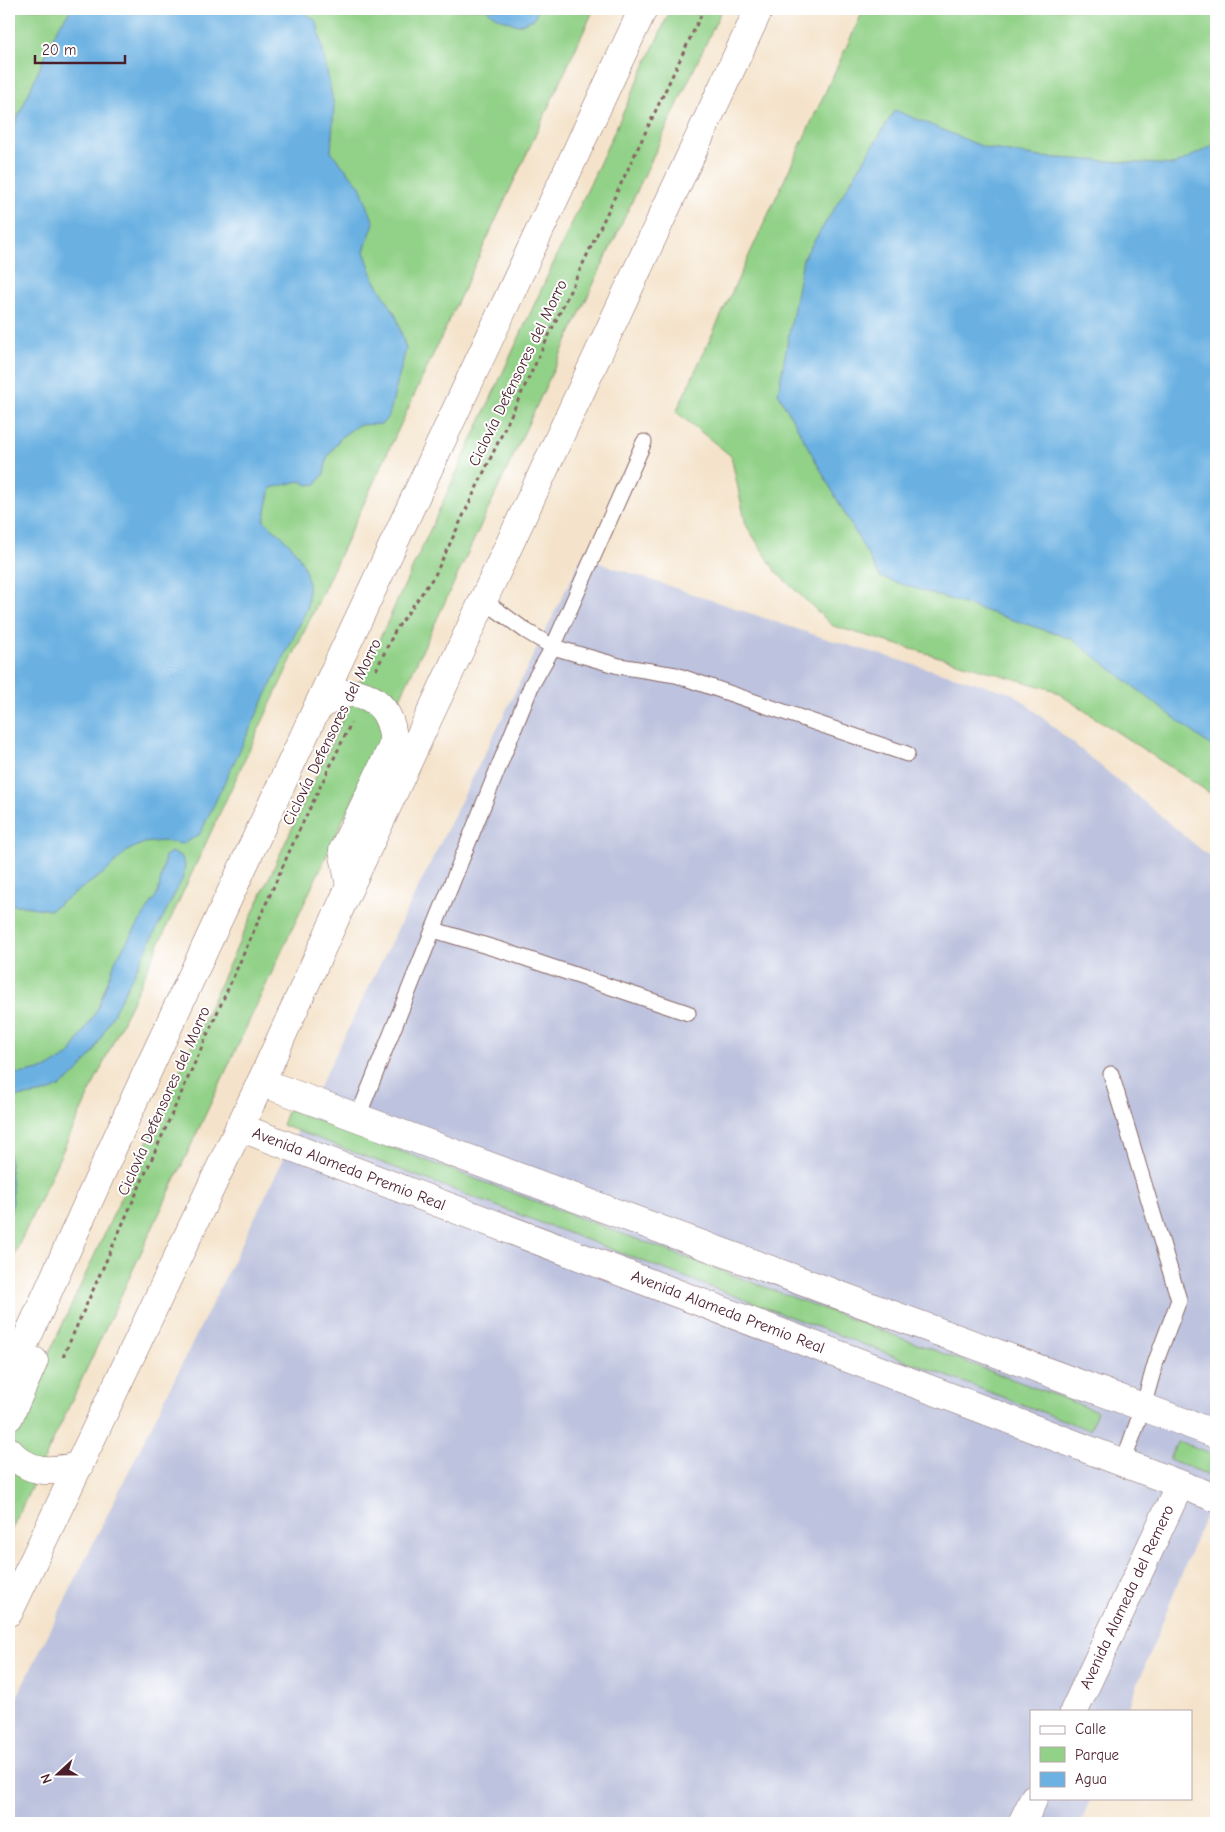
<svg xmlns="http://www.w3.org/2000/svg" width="1225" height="1832" viewBox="0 0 1225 1832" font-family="'Comic Neue',sans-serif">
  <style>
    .industrial { fill: #bdc3de }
    .green { fill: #92d188; stroke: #6e785a }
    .water { fill: #6bb1e2; stroke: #5a6886 }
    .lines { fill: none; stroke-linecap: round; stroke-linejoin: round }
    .service-casing { stroke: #866463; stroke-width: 17 }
    .minor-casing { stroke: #866463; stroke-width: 29 }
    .tertiary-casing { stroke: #866463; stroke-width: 29 }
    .primary-casing { stroke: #866463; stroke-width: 29 }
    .path { stroke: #866463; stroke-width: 3; stroke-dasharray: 4 4; stroke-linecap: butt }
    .service { stroke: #fff; stroke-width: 15 }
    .minor { stroke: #fff; stroke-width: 28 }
    .tertiary { stroke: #fff; stroke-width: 28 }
    .primary { stroke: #fff; stroke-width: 28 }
    .labels { text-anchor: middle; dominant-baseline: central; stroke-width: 4; stroke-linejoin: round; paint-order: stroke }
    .street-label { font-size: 16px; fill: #4a1f2b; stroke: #fff }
  </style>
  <rect width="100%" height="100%" fill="#fff"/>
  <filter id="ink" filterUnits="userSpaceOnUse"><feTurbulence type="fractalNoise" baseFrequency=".02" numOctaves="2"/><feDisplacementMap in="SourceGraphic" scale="10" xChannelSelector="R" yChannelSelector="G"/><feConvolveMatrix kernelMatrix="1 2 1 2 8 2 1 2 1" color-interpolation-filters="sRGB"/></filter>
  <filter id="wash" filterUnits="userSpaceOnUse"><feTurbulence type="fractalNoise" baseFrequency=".0096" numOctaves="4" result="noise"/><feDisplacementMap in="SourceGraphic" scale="20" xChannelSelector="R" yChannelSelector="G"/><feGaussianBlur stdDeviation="1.12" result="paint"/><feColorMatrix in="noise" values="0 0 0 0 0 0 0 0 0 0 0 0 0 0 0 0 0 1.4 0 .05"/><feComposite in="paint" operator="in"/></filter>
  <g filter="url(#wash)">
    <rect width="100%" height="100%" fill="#f4e3ca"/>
    <polygon class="industrial" points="582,557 824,638 1014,694 1216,862 1216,1488 1127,1711 1031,1711 1031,1798 1091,1798 1081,1823 9,1823 9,1713"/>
    <g class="green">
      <polygon points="9,9 594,9 9,1266"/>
      <polygon points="671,9 722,9 9,1535 9,1440"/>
      <polygon points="864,9 1216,9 1216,797 1053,690 833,626 776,572 746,525 731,456 676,412"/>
      <polygon points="288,1109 1097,1411 1090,1430 282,1125"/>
      <polygon points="1178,1441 1216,1455 1216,1478 1169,1459"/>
    </g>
    <g class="water">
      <path d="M71,9h230l16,13 17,84 -3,46 29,34 14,37 -10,28 10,28 22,36 10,34 -17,67 -7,8 -24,1 -17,12 -14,21 -3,16 -8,10 -8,1 -8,-4 -29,7 -7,33c33,26 49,45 43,88l-107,225 -17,10 -20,-3 -19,2 -17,8 -20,20 -57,39 -41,-6v-767l48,-108z"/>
      <polygon points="486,9 538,9 534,19 518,25 496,17"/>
      <polygon points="895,110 986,148 1040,157 1174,165 1216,144 1216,750 1072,639 880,577 778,393 803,259"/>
      <path d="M171,852l10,4 4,9 -2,13 -90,175c-27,35 -38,42 -83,44l-1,4v-29l10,2 26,-5 24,-14 28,-45 19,-51 42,-66 7,-37z"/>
      <polygon points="9,1154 13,1203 9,1215"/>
    </g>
  </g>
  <g filter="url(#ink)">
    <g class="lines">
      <defs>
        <g id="service">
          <polyline points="644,442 553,647 619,666 676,675 907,754"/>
          <polyline points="434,930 507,952 688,1013"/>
          <polyline points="1111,1074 1179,1300 1156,1361 1143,1407 1123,1463"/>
          <polyline points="357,1119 532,684 553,647 526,631 483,600"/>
        </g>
        <g id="minor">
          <polyline points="1074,1711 1180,1484"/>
          <polyline points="1022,1823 1034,1798"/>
        </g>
        <g id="tertiary">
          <polyline points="261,1082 1216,1434"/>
          <polyline points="239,1127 1216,1498"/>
        </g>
        <g id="primary">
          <path d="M316,711c33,-36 79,-13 77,34l-50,105 7,36"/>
          <polyline points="9,1378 136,1096 643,9"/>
          <polyline points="9,1417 34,1361"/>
          <path d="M9,1451c21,24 42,21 70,15"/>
          <polyline points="9,1612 261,1082 350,886 759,9"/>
        </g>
      </defs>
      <use href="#service" class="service-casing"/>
      <use href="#minor" class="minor-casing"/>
      <use href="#tertiary" class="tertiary-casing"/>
      <use href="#primary" class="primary-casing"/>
      <g class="path">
        <polyline points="376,670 395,631 435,575 704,9"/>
        <polyline points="63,1357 295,839 351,723"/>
      </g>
      <use href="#service" class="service"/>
      <use href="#minor" class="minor"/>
      <use href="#tertiary" class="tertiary"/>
      <use href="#primary" class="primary"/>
    </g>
  </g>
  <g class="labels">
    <g class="street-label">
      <text transform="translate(518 373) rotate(-64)">Ciclovía Defensores del Morro</text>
      <text transform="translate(332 732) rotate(-64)">Ciclovía Defensores del Morro</text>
      <text transform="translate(164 1101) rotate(-66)">Ciclovía Defensores del Morro</text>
      <text transform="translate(349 1169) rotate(21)">Avenida Alameda Premio Real</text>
      <text transform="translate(728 1312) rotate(21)">Avenida Alameda Premio Real</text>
      <text transform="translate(1127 1597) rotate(-65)">Avenida Alameda del Remero</text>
    </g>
  </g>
  <rect width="1225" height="1832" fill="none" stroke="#fff" stroke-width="30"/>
  <rect x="1030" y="1710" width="162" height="90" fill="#ffffff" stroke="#b7a5aa"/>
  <rect x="1040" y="1726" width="25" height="8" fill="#ffffff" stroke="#b7a5aa"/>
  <text x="1075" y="1734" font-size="15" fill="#4a1f2b">Calle</text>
  <rect x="1040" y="1747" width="25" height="15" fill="#92d188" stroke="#b7a5aa"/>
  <text x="1075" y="1760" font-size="15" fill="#4a1f2b">Parque</text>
  <rect x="1040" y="1772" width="25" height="15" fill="#6bb1e2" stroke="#b7a5aa"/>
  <text x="1075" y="1784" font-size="15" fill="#4a1f2b">Agua</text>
  <g transform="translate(58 1774) rotate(249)" stroke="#ffffff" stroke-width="4" paint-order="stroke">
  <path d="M0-4L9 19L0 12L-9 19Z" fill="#4a1f2b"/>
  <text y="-8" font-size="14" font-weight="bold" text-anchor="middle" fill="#4a1f2b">N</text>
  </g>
  <path d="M35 55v8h90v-8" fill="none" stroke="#4a1f2b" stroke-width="2.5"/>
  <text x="42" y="55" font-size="15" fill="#4a1f2b" stroke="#ffffff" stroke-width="4" paint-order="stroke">20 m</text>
</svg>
